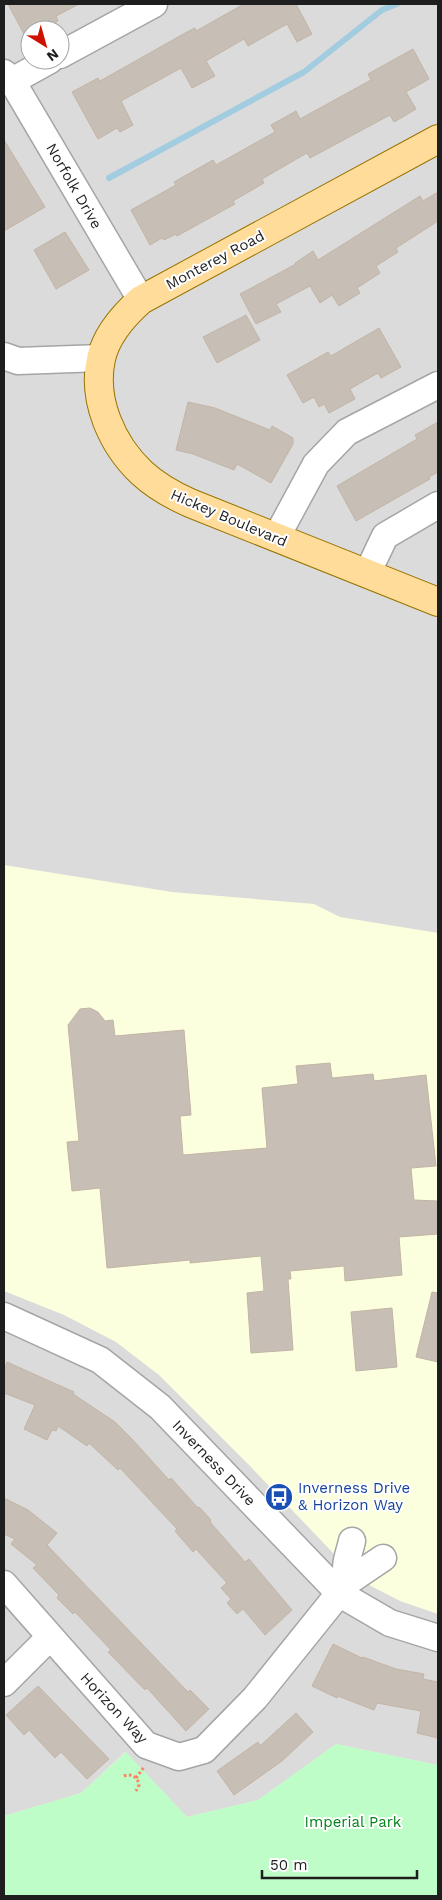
<svg xmlns="http://www.w3.org/2000/svg" width="442" height="1900" viewBox="0 0 442 1900" font-family="'Work Sans',sans-serif">
  <style>
    .residential { fill: #dcdbdb; fill-rule: evenodd }
    .education { fill: #fcffdd }
    .park { fill: #befcc8 }
    .lines { fill: none; stroke-linecap: round; stroke-linejoin: round }
    .stream { stroke: #a2ccdf; stroke-width: 6 }
    .building { fill: #c7bfb6; stroke: #c2b4a5 }
    .minor-casing { stroke: #a5a5a5; stroke-width: 29 }
    .major-casing { stroke: #987300; stroke-width: 30 }
    .path { stroke: #ff8265; stroke-width: 3; stroke-dasharray: 2.5 2.5; stroke-linecap: butt }
    .minor { stroke: #fff; stroke-width: 26 }
    .major { stroke: #ffdc99; stroke-width: 28 }
    .labels { text-anchor: middle; dominant-baseline: central; stroke-width: 4; stroke-linejoin: round; paint-order: stroke }
    .street-label { font-size: 15px; fill: #1e1e1e; stroke: #fff }
    .transit-label { font-size: 15px; fill: #164399; stroke: #fff; text-anchor: start }
    .park-label { font-size: 15px; fill: #06821b; stroke: #fff }
  </style>
  <rect width="100%" height="100%" fill="#f0ede3"/>
  <path class="residential" d="M4,4h434v1761l-102,-21 -78,56 -71,17 -62,-65 -44,41 -77,23zM30,30h30v30h-30z"/>
  <polygon class="education" points="4,865 172,892 314,904 340,917 438,933 438,1614 400,1601 371,1586 335,1555 251,1467 159,1375 116,1342 64,1315 4,1291"/>
  <polygon class="park" points="336,1744 438,1765 438,1896 4,1896 4,1816 81,1793 126,1752 187,1817 258,1800"/>
  <g class="lines">
    <polyline class="stream" points="109,178 304,72 382,10 397,4"/>
  </g>
  <g class="building">
    <polygon points="8,4 79,4 56,16 58,21 42,30 40,25 24,34"/>
    <polygon points="244,4 296,4 312,34 297,42 287,24 248,46 244,39 206,61 215,76 192,88 181,68 121,101 133,125 120,132 117,128 98,139 72,92 98,78 100,81 187,32 195,28 196,31"/>
    <polygon points="413,49 429,79 406,92 416,109 394,122 390,115 310,158 307,153 262,179 264,183 233,201 235,204 177,236 176,234 164,240 162,238 150,245 131,210 176,185 174,182 213,160 216,165 275,132 271,125 296,111 300,119 371,80 368,74"/>
    <polygon points="4,140 45,207 4,231"/>
    <polygon points="438,192 438,221 396,248 398,252 376,266 380,273 357,288 360,293 339,306 332,295 320,303 310,286 276,304 281,312 256,324 240,294 296,264 295,263 313,251 318,260 420,196 423,201"/>
    <polygon points="65,232 89,270 56,289 34,250"/>
    <polygon points="246,315 260,340 217,363 203,337"/>
    <polygon points="379,328 401,367 381,378 378,373 350,389 355,399 329,413 324,404 319,407 314,397 303,403 287,375 328,352 331,356"/>
    <polygon points="188,402 215,408 270,430 272,426 293,438 293,444 271,483 237,464 234,470 193,454 176,450"/>
    <polygon points="438,422 438,472 429,477 430,479 356,521 337,486 417,439 415,435"/>
    <polygon points="90,1008 98,1012 105,1021 113,1020 115,1036 184,1030 191,1115 180,1116 183,1155 267,1148 262,1088 298,1084 296,1066 330,1063 332,1078 373,1074 374,1081 426,1075 436,1166 411,1168 414,1200 438,1201 438,1234 399,1237 402,1275 345,1281 344,1266 290,1271 291,1279 288,1279 293,1350 251,1353 247,1293 264,1291 261,1256 190,1263 190,1260 107,1268 100,1188 72,1191 67,1142 79,1141 68,1025 80,1009"/>
    <polygon points="432,1292 438,1293 438,1362 416,1357"/>
    <polygon points="392,1308 397,1367 356,1371 351,1312"/>
    <polygon points="7,1362 74,1392 73,1394 115,1422 132,1439 169,1480 171,1478 198,1508 199,1507 211,1520 210,1522 245,1562 249,1559 292,1610 265,1635 243,1609 237,1614 227,1603 231,1599 221,1588 227,1583 196,1549 193,1552 175,1531 177,1529 120,1468 118,1470 89,1443 87,1446 58,1426 56,1431 52,1430 47,1440 24,1429 35,1405 4,1393 4,1371"/>
    <polygon points="4,1498 28,1510 57,1533 47,1545 188,1692 190,1690 209,1709 186,1731 147,1688 145,1690 108,1652 111,1650 75,1612 73,1614 57,1598 59,1595 33,1568 37,1565 11,1544 15,1539 4,1534"/>
    <polygon points="333,1644 362,1658 363,1657 396,1669 424,1674 423,1679 438,1682 438,1738 417,1733 421,1711 377,1703 374,1710 338,1696 337,1698 312,1686"/>
    <polygon points="38,1686 109,1759 87,1779 61,1752 55,1758 29,1730 24,1735 6,1715"/>
    <polygon points="296,1713 313,1732 282,1761 234,1795 217,1771 258,1742 260,1746"/>
  </g>
  <g class="lines">
    <defs>
      <g id="minor">
        <polyline points="60,55 154,4"/>
        <polyline points="4,73 12,81 141,300"/>
        <polyline points="12,81 50,60"/>
        <polyline points="4,356 18,361 101,358"/>
        <polyline points="276,538 316,464 347,432 438,385"/>
        <polyline points="367,574 385,536 438,505"/>
        <polyline points="4,1316 100,1360 160,1407 340,1594 390,1623 438,1638"/>
        <path d="M349,1581c-7,-13 0,-26 3,-40"/>
        <polyline points="4,1584 146,1745 179,1757 204,1750 255,1698 349,1581 383,1558"/>
        <polyline points="4,1683 49,1638"/>
      </g>
      <path id="major" d="M438,139l-297,161c-18,16 -35,35 -40,59 -9,41 11,86 41,114 14,13 30,22 48,30l248,99"/>
    </defs>
    <use href="#minor" class="minor-casing"/>
    <use href="#major" class="major-casing"/>
    <g class="path">
      <path d="M124,1776c7,-3 14,1 15,9l-3,6"/>
      <polyline points="136,1778 144,1767"/>
    </g>
    <use href="#minor" class="minor"/>
    <use href="#major" class="major"/>
  </g>
  <defs>
    <symbol id="bus-disc" viewBox="-11 -11 22 22"><circle r="9.5" fill="#1a4fb4" stroke="#fff"/><path d="M-5-6H5V4H4V6H2V4H-2V6H-4V4H-5ZM-3.5-4V0h7V-4ZM-3.5 1.2v1.5H-2V1.2ZM2 1.2v1.5H3.5V1.2Z" fill="#fff"/></symbol>
  </defs>
  <g fill-rule="evenodd">
    <use href="#bus-disc" x="263" y="1481" width="32" height="32"/>
  </g>
  <g class="labels">
    <g class="street-label">
      <text transform="translate(74 186) rotate(60)">Norfolk Drive</text>
      <text transform="translate(215 260) rotate(-28)">Monterey Road</text>
      <text transform="translate(229 518) rotate(23)">Hickey Boulevard</text>
      <text transform="translate(214 1463) rotate(46)">Inverness Drive</text>
      <text transform="translate(114 1708) rotate(47)">Horizon Way</text>
    </g>
    <g class="transit-label">
      <text x="298" y="1488">Inverness Drive<tspan x="298" dy="17">&amp; Horizon Way</tspan></text>
    </g>
    <g class="park-label">
      <text x="353" y="1822">Imperial Park</text>
    </g>
  </g>
  <rect width="442" height="1900" fill="none" stroke="#1e1e1e" stroke-width="10"/>
  <g transform="translate(45 45) rotate(143)"><circle r="24" fill="#ffffff" stroke="#a5a5a5"/>
  <path d="M0-4L9 19L0 12L-9 19Z" fill="#cc1200"/>
  <text y="-8" font-size="14" font-weight="bold" text-anchor="middle" fill="#1e1e1e">N</text>
  </g>
  <path d="M262 1870v8h155v-8" fill="none" stroke="#1e1e1e" stroke-width="2.5"/>
  <text x="270" y="1870" font-size="15" fill="#1e1e1e" stroke="#ffffff" stroke-width="4" paint-order="stroke">50 m</text>
</svg>
